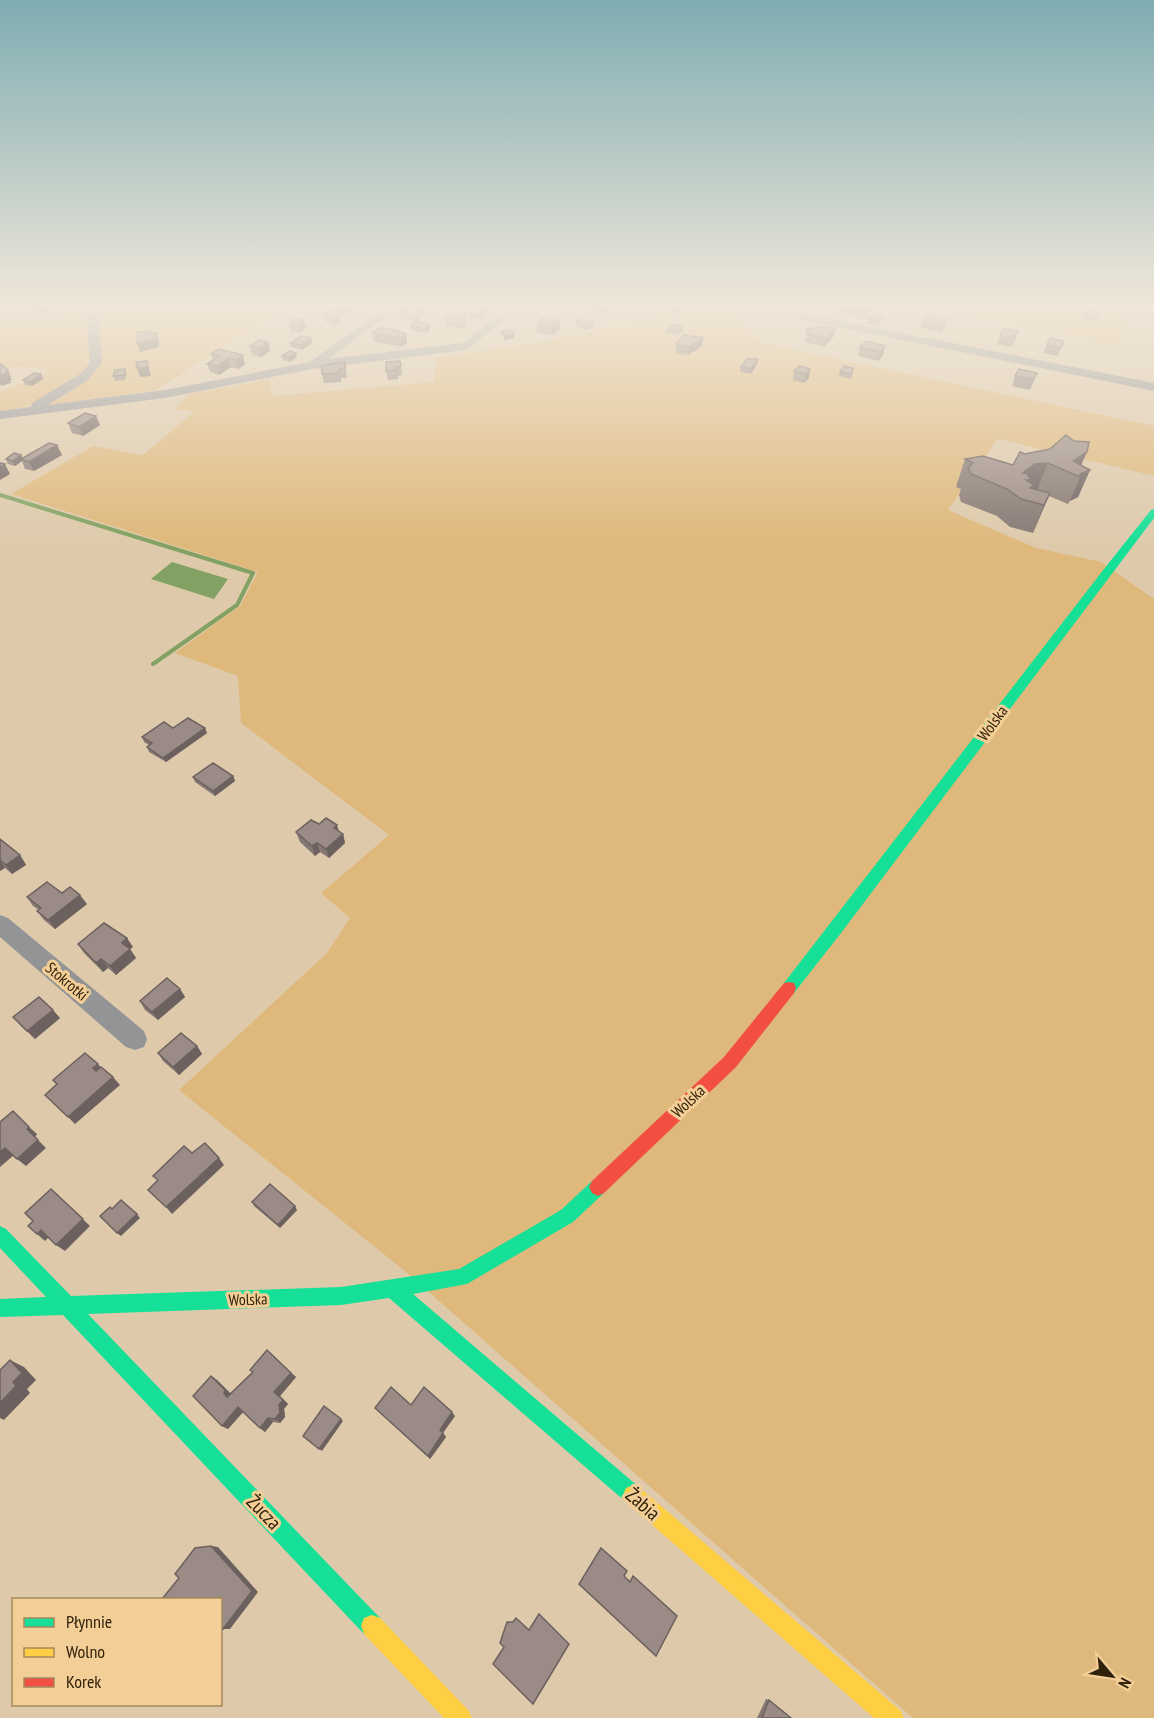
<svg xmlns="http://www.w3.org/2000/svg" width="1154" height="1718" viewBox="0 0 1154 1718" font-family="'PT Sans Narrow',sans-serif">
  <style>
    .green { fill: #dfb87b }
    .water { fill: #82a162 }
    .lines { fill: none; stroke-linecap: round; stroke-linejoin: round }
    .stream { stroke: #82a162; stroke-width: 4 }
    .street { fill: #929496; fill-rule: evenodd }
    .fast { fill: #16e098; fill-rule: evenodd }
    .slow { fill: #ffcf43; fill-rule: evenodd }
    .jam { fill: #f24e42; fill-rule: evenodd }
    .wall { fill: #857873 }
    .shaded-wall { fill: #6c615e }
    .building { fill: #9b8b86; stroke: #6c615e; stroke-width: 1.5 }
    .labels { text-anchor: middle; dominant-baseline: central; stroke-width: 6; stroke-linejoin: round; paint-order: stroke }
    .street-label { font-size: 16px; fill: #30210b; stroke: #f3ce96 }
    .near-street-label { font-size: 20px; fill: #30210b; stroke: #f3ce96 }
  </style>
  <rect width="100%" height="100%" fill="#decaab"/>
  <g class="green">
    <polygon points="101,306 289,306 156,390 42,406 99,364"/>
    <polygon points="918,306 1070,306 1132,318 1117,345"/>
    <polygon points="696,307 729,310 763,343 1154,426 1154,476 998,439 948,510 1036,548 1101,562 1154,599 1154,1718 913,1718 405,1271 179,1090 327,953 350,918 321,893 389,835 241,723 238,676 175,653 240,606 258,572 11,494 93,446 143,455 194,412 173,409 190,394 270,379 272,396 434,382 436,358 549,340"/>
    <path d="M77,311l13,8c0,12 3,31 -1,42 -12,34 -57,46 -89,51v-20l51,-21 -31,-5 -20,5v-51l63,-3z"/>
  </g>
  <polygon class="water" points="172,562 228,579 214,599 151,579"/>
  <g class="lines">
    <polyline class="stream" points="0,495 253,573 237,605 153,664"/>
    <g class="street">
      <polygon points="86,306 98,306 102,363 88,380 48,405 165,390 310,362 388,306 401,306 328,359 463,343 499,315 533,306 552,306 507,319 466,350 312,369 165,398 0,419 0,411 31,407 32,403 80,374 90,363"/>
      <polygon points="743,306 765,306 1154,383 1154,391 749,309"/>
      <polygon points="0,915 8,918 144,1031 147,1039 144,1047 135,1050 126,1047 0,937"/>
    </g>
    <g class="fast">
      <polygon points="1154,509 1154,518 841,933 794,993 789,994 784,993 782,988 784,983 1104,569 1151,510"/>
      <polygon points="598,1178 604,1181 607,1187 604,1193 573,1222 467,1284 413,1294 640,1488 643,1495 640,1502 633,1505 626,1502 389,1298 341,1305 88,1314 380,1618 383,1626 380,1634 372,1637 364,1634 63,1315 0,1317 0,1299 46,1297 0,1248 0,1226 6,1229 71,1296 341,1287 459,1269 561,1210 592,1181"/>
    </g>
    <g class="slow">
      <polygon points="633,1485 640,1488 900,1710 904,1718 874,1718 626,1502 623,1495 626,1488"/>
      <polygon points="372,1615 380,1618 468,1710 472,1718 444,1718 364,1634 361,1626 364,1618"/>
    </g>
    <polygon class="jam" points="789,982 794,983 796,988 794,993 736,1067 604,1193 598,1196 592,1193 589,1187 592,1181 724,1057 784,983"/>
  </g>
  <g class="wall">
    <polygon points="28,306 52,306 52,307 45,312 30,311"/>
    <polygon points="334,306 351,306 352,311 345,315 339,313 341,321 334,325 325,322 323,314 335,311"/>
    <polygon points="590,306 609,306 609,311 602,317 595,315 595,310 590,309"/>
    <polygon points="842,306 872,306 871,311 865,319 841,314"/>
    <polygon points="486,307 486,315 481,319 459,314 459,310"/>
    <polygon points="683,307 682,311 679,315 672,314 672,310"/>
    <polygon points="400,311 424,316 416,323 430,330 426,333 411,330 411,326 415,322 401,320"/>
    <polygon points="1101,311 1097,321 1082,318 1084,313"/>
    <polygon points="465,316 466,325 461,329 446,325 445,317"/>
    <polygon points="882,317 881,321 878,326 867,324 868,319"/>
    <polygon points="295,318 306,328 300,333 291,332 289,323"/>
    <polygon points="923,319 946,319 944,328 941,332 925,329 920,327"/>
    <polygon points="576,321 593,327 586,330 576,326"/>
    <polygon points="560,322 560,330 552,335 537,332 537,323"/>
    <polygon points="667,328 683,331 678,335 666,333"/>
    <polygon points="1004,328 1015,340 1011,347 997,344 1000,335"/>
    <polygon points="807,329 835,329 833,337 824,347 805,342"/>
    <polygon points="372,333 406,334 407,343 402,347 374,342"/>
    <polygon points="311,338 312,343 302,350 291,347 290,343"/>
    <polygon points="866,341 883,355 878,361 858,356 860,347"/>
    <polygon points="1064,341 1058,356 1043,353 1047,345"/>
    <polygon points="676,344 702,346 688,355 676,353"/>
    <polygon points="250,346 270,351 261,357 252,355"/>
    <polygon points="219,349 245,364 238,369 231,367 219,375 210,372 207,364 213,360 211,354"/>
    <polygon points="282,356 297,357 290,362 283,360"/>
    <polygon points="758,359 757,364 751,374 740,372 741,367"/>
    <polygon points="400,361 402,375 398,376 398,379 388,380 386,371"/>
    <polygon points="345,362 347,378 341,378 341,382 324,383 322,374"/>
    <polygon points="799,366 809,378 804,383 793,380 794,371"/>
    <polygon points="853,368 851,379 839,376 840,372"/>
    <polygon points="125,369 126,374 125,380 115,381 113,376"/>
    <polygon points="1037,373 1030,390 1012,386 1015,376"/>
    <polygon points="41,374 43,379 32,386 25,385 23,380"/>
    <polygon points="68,423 100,425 83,436 72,433"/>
    <polygon points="57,445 62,455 34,471 25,469 22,461 15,466 8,464 6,459 21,455 23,458"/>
    <polygon points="1025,454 1081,465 1090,470 1078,497 1070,501 1068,504 1049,496 1033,533 1010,527 997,516 961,502 959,495 961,489 956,487 965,459 1013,465"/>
    <polygon points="173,728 207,733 166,762 149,752 147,747 149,745 144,742 142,737"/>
    <polygon points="233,776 235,781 215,796 195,782 193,777"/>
    <polygon points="319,824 343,834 345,843 329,858 320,852 315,856 300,842 296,832"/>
    <polygon points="0,839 20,855 26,865 12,874 5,868 0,871"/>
    <polygon points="62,893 87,904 55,929 44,920 37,911 39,910 33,906 27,897"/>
    <polygon points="78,944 133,947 130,949 136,958 116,975 108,968 103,972 84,953"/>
    <polygon points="180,989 185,997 158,1020 145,1010 140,1001"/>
    <polygon points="13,1017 60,1018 35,1039"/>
    <polygon points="197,1046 202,1054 179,1075 163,1061 158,1053"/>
    <polygon points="252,1202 297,1210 280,1228 254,1206"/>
    <polygon points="267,1350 296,1377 280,1396 288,1404 284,1409 285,1417 280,1423 273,1422 265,1432 260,1428 243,1412 228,1429 222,1426 211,1376 217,1380 231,1394 253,1372"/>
    <polygon points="411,1405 455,1416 443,1433 446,1437 430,1459 375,1408"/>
    <polygon points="766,1699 769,1700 791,1718 757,1718"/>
  </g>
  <g class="shaded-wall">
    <polygon points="42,306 52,306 52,307 45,312"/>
    <polygon points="344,306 351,306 352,311 345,315"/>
    <polygon points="605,306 609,306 609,311 602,317 602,308"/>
    <polygon points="870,306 872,306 871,311 865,319 867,310"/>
    <polygon points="486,307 486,315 481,319 481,310"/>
    <polygon points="683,307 682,311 679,315 679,311"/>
    <polygon points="423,308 424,316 416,323 415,314"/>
    <polygon points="339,312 341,321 334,325 333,316"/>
    <polygon points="465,316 466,325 461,329 460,320"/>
    <polygon points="304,319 306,328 300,333 298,324"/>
    <polygon points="946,319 944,328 941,332 944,323"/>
    <polygon points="560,322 560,330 552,335 552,326"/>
    <polygon points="593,323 593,327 586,330 586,326"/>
    <polygon points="430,325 430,330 426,333 425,329"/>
    <polygon points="683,327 683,331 678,335 679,331"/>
    <polygon points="835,329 833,337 824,347 826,339"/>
    <polygon points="150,331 153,339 157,333 159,342 159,347 140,352 137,343 150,334"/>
    <polygon points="1018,331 1015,340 1011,347 1014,338"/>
    <polygon points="406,334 407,343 402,347 401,338"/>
    <polygon points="514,334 514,338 504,340 504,336"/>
    <polygon points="311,338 312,343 302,350 301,345"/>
    <polygon points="703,338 702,346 688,355 689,347"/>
    <polygon points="268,342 270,351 261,357 258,348"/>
    <polygon points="885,346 883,355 878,361 880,352"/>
    <polygon points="296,353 297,357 290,362 289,357"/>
    <polygon points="243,355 245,364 238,369 236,360"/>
    <polygon points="229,358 231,367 219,375 217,366"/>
    <polygon points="758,359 757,364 751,374 751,369"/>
    <polygon points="147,361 151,376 140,377 137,368"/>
    <polygon points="125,369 126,374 125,380 124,375"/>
    <polygon points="810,369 809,378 804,383 806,374"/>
    <polygon points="8,370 12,380 10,380 11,383 1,386 0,383 0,376"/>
    <polygon points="41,374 43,379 32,386 30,382"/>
    <polygon points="96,416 100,425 83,436 79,427"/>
    <polygon points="57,445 62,455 34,471 29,462"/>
    <polygon points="1087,452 1077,475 1073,461"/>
    <polygon points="21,455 23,459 21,459 22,461 15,466 13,461"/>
    <polygon points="1048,463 1037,490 1027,491 1031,480 1023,473 1035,464"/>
    <polygon points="5,464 10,474 0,480 0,468"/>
    <polygon points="1090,470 1078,497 1070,501 1080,477 1080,474"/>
    <polygon points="1050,493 1038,521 1033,533 1044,505"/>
    <polygon points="205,728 207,733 166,762 163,758"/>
    <polygon points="233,776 235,781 215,796 213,791"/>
    <polygon points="337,825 340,835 334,828"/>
    <polygon points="343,834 345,843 329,858 326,849"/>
    <polygon points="317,843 320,852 315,856 312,846"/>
    <polygon points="20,855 26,865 12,874 6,865"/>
    <polygon points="0,861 5,868 0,871"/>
    <polygon points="80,895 87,904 55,929 48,920"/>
    <polygon points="127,938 133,947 130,949 136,958 116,975 110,966 122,943"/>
    <polygon points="101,959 108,968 103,972 96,963"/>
    <polygon points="180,989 185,997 158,1020 152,1012"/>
    <polygon points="53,1010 60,1018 35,1039 27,1031"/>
    <polygon points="197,1046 202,1054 179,1075 173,1067"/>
    <polygon points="98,1064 104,1072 99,1076 93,1068"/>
    <polygon points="113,1077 120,1085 75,1124 68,1117"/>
    <polygon points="29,1127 37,1134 35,1137 46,1148 26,1166 17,1159 27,1129"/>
    <polygon points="5,1148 14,1155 0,1167 0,1152"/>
    <polygon points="219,1158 224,1165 172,1214 166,1207"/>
    <polygon points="51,1189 90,1226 65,1251 56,1245"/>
    <polygon points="295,1206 297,1210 280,1228 278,1225"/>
    <polygon points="137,1214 140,1218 121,1236 117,1233"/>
    <polygon points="41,1230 50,1236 45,1241 37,1234"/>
    <polygon points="10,1360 24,1367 36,1380 27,1389 30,1393 4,1420 0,1418 0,1403 13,1382"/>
    <polygon points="291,1373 296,1377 280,1396 288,1404 284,1409 285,1417 280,1423 275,1419 274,1392"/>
    <polygon points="211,1376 217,1380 231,1394 227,1397"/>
    <polygon points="238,1407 244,1411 228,1429 222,1426"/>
    <polygon points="452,1412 455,1416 442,1434 440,1430"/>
    <polygon points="268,1418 273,1422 265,1432 260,1428"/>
    <polygon points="341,1419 343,1421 322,1451 319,1449"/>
    <polygon points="443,1433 446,1437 430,1459 428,1456"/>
    <polygon points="211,1546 218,1547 258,1592 230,1629 224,1629 220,1633 220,1625"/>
  </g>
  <g class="building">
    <polygon points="407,306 413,306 423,308 415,314 400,311"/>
    <polygon points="469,306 486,307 481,310 486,311 480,315 459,310"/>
    <polygon points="596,306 605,306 602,308 595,307"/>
    <polygon points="676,306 683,307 679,311 672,310"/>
    <polygon points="846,306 870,306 867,310"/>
    <polygon points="1087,309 1101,311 1098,316 1084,313"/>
    <polygon points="330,310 339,312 333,316 323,314"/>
    <polygon points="450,313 465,316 460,320 445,317"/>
    <polygon points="871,315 882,317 879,321 868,319"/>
    <polygon points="925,315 946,319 944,323 927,321 923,319"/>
    <polygon points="545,316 560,322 552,326 537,323"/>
    <polygon points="295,318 304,319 298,324 289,323"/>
    <polygon points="583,319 593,323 586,326 576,321"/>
    <polygon points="415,322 430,325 425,329 411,326"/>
    <polygon points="671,324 683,327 679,331 667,328"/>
    <polygon points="824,326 835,329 826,339 806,333 809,331 807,329"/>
    <polygon points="379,328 391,329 406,334 401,338 372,333"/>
    <polygon points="1004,328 1018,331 1014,338 1000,335"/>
    <polygon points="511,330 514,334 504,336 501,332"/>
    <polygon points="150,331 150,334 157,333 157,338 137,343 138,332"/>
    <polygon points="684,335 703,338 689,347 676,344"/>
    <polygon points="301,336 311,338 301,345 290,343"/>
    <polygon points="1050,338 1064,341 1061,348 1047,345"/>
    <polygon points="260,340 268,342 258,348 250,346"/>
    <polygon points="866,341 885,346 880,352 860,347"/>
    <polygon points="219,349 243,355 236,360 229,358 217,366 207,364 220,356 211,354"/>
    <polygon points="289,351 296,353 289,357 282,356"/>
    <polygon points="747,359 758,359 751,369 741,367"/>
    <polygon points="147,361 148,367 137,368 136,362"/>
    <polygon points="400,361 401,366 396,367 397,370 386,371 386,362"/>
    <polygon points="345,362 345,369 339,369 339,373 322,374 322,366"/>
    <polygon points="0,364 1,364 8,370 6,372 7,373 0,376"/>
    <polygon points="799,366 810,369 806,374 794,371"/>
    <polygon points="844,366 853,368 852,374 840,372"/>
    <polygon points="125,369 124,375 113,376 115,370"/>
    <polygon points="1019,369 1037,373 1033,380 1015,376"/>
    <polygon points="34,373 41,374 30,382 23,380"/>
    <polygon points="85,413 96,416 79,427 68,423"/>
    <polygon points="1066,435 1074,441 1089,442 1087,452 1073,461 1090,470 1080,474 1080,477 1048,463 1035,464 1023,473 1027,474 1031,480 1026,480 1034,485 1030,488 1050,493 1044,505 1021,499 1007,489 971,474 968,468 973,463 965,459 983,456 1013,465 1020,452 1025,454 1050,449"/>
    <polygon points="49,443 57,445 29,462 21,459"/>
    <polygon points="14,453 21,455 13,461 6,459"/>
    <polygon points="0,463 5,464 0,468"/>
    <polygon points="188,718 205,728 163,758 147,747 152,743 142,737 164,722 173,728"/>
    <polygon points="213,763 233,776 213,791 193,777"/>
    <polygon points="326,818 337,825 334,828 343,834 326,849 317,843 312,846 296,832 311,820 319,824"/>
    <polygon points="0,839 20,855 6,865 0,860"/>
    <polygon points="47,882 62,893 70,887 80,895 48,920 37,911 41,908 27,897"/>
    <polygon points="104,923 127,938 122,943 130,949 110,966 101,959 96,963 78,944"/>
    <polygon points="167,978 180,989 152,1012 140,1001"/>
    <polygon points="39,997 53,1010 27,1031 13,1017"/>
    <polygon points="181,1033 197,1046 173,1067 158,1053"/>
    <polygon points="85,1053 98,1064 93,1068 96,1071 101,1067 113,1077 68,1117 45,1095 57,1084 53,1080"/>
    <polygon points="13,1111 29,1127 27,1129 38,1140 17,1159 5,1148 0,1152 0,1122"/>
    <polygon points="205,1143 219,1158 166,1207 148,1190 158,1180 153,1176 184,1146 192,1153"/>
    <polygon points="270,1184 295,1206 278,1225 252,1202"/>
    <polygon points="51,1189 83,1219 56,1245 41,1230 37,1234 28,1226 33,1221 25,1213"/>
    <polygon points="121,1200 137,1214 117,1233 100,1216 110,1207 112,1209"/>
    <polygon points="267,1350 291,1373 274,1392 283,1400 279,1405 280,1413 275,1419 268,1418 260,1428 238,1407 222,1426 193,1396 211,1376 225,1390 224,1393 227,1397 253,1372 250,1370"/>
    <polygon points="10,1360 22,1373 13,1382 16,1386 0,1403 0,1370"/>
    <polygon points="391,1387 411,1405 424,1387 452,1412 440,1430 443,1433 428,1456 375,1408"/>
    <polygon points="324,1406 341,1419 319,1449 303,1436"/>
    <polygon points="211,1546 252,1591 223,1629 220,1626 220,1599 162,1599 179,1578 175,1574 195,1548"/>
    <polygon points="601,1548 627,1571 624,1576 630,1582 633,1576 677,1616 656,1656 579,1584"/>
    <polygon points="539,1614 569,1644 533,1704 493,1664 504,1647 500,1643 507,1622 513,1622 516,1618 529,1630"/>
    <polygon points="769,1700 791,1718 762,1718"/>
  </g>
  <linearGradient id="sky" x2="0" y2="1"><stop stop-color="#7facb2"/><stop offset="0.56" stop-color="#f0e7d9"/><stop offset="1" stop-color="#f0e7d9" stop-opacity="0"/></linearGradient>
  <rect width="1154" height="546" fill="url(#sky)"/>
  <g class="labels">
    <g class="street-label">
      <text transform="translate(992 723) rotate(-54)">Wolska</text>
      <text transform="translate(67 981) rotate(40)">Stokrotki</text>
      <text transform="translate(688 1101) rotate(-43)">Wolska</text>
      <text transform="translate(248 1299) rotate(-2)">Wolska</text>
    </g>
    <g class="near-street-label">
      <text transform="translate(643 1504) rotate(41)">Żabia</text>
      <text transform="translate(264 1512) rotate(46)">Żucza</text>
    </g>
  </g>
  <rect x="12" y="1598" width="210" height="108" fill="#f3ce96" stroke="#a5895e" stroke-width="1.5"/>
  <rect x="24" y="1618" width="30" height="9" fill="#16e098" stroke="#a5895e" stroke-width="1.5"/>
  <text x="66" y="1628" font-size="18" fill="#30210b">Płynnie</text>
  <rect x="24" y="1648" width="30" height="9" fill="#ffcf43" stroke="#a5895e" stroke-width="1.5"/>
  <text x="66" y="1658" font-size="18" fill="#30210b">Wolno</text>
  <rect x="24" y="1678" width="30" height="9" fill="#f24e42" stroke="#a5895e" stroke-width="1.5"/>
  <text x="66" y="1688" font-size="18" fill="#30210b">Korek</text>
  <g transform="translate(1112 1676) rotate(119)" stroke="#f3ce96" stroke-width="4.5" paint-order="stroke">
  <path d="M0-4.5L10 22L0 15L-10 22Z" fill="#30210b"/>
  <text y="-9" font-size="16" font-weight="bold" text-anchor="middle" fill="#30210b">N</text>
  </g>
</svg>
